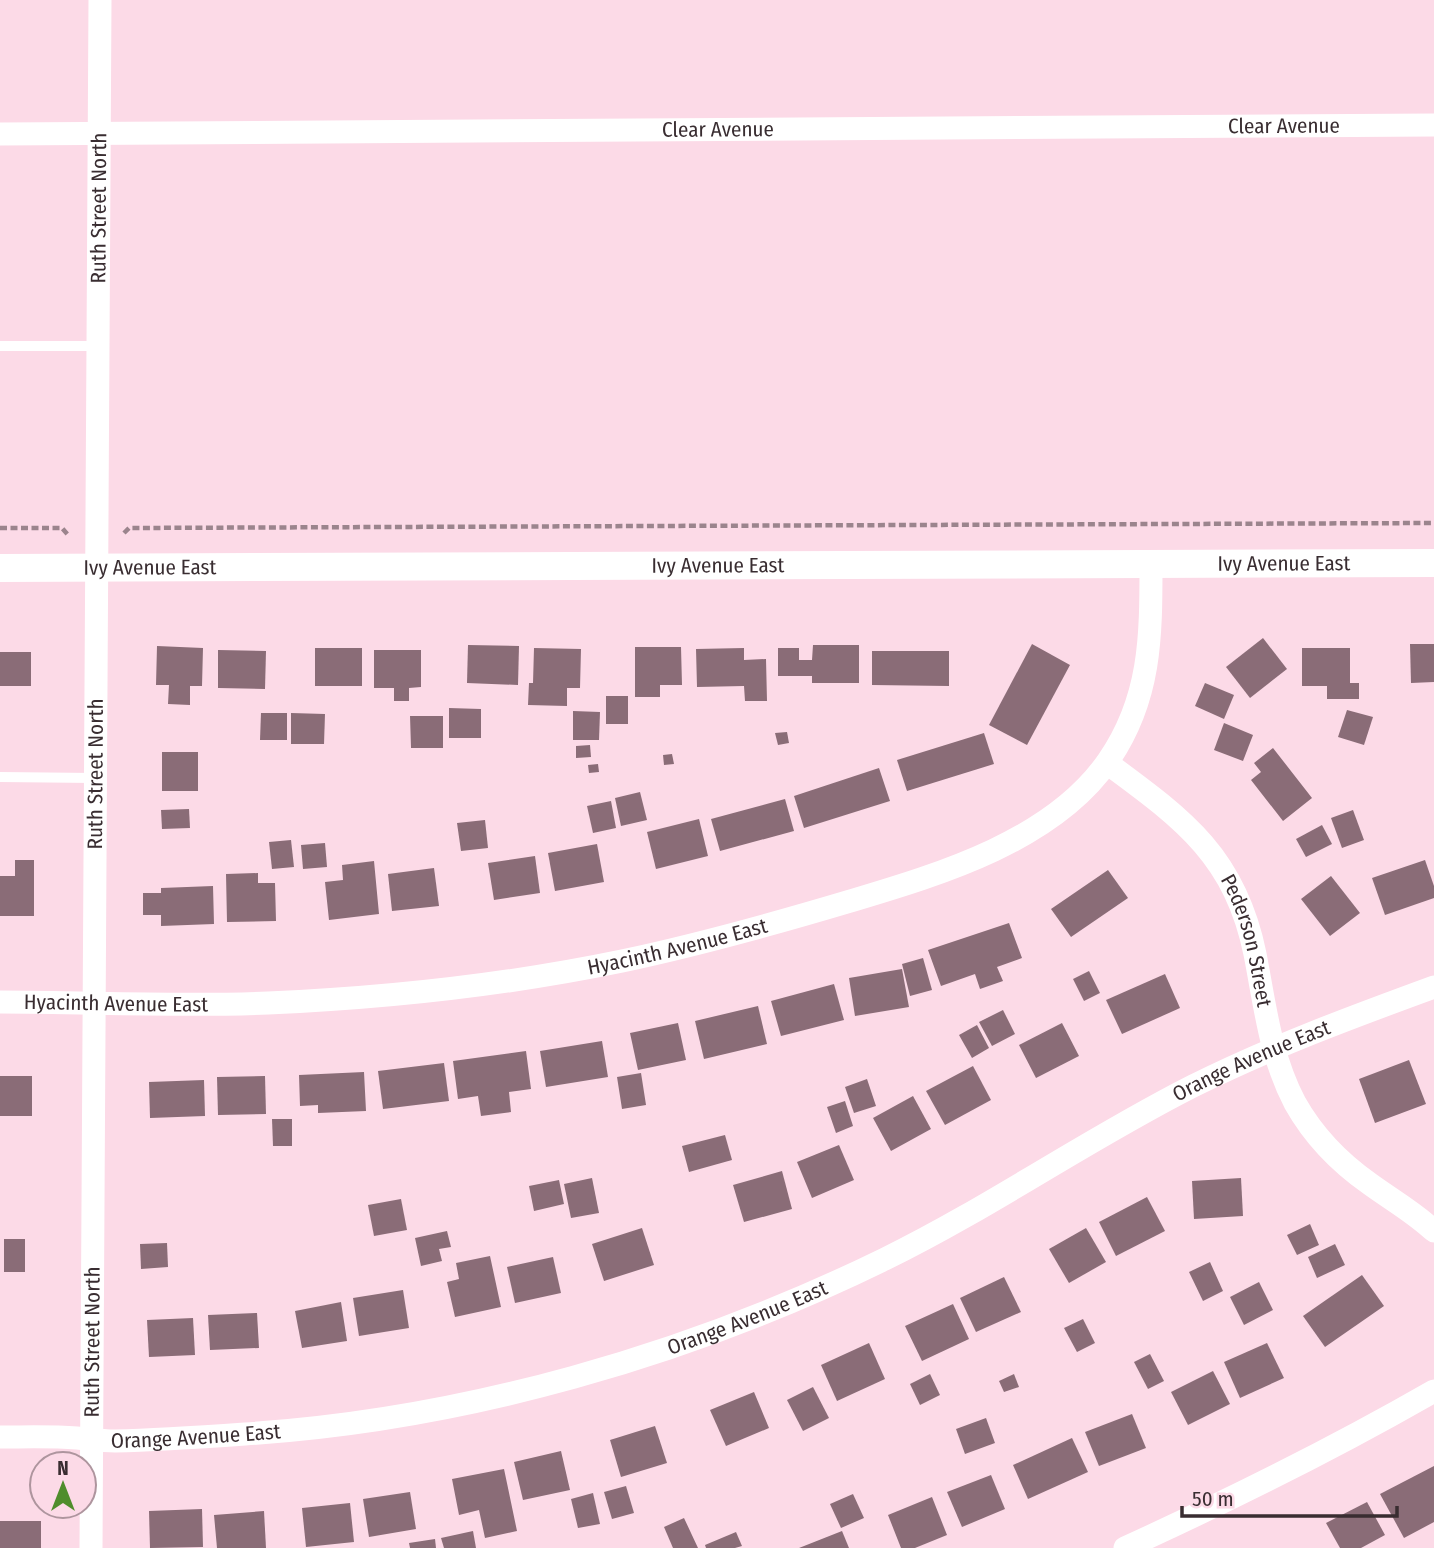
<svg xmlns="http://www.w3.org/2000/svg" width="1434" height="1548" viewBox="0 0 1434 1548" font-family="'Fira Sans Condensed',sans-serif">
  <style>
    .building { fill: #8a6c77 }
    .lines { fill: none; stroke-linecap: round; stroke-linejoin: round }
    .path { stroke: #9b848d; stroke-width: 4.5; stroke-dasharray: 7 3.5; stroke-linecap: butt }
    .service { stroke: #fff; stroke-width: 10 }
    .minor { stroke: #fff; stroke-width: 23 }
    .tertiary { stroke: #fff; stroke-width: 28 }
    .labels { text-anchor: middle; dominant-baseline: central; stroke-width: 7; stroke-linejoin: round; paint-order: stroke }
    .street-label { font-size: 21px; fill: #392d31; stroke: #fcdae7 }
  </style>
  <rect width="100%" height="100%" fill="#fcdae7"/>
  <g class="building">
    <polygon points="1263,638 1287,669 1250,698 1226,667"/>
    <polygon points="1032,644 1070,665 1027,745 989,725"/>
    <polygon points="1410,644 1434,644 1434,682 1411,683"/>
    <polygon points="468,645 519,646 518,685 467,683"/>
    <polygon points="813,645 859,645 859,683 812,683 812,676 778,676 778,648 799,648 799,660 812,660"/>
    <polygon points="157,646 203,648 202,686 190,686 190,705 168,704 169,685 156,685"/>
    <polygon points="635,647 681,647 682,685 660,685 660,697 635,697"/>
    <rect x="315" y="648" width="47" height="38"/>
    <polygon points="534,648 581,649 580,688 567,688 567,706 528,705 529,683 533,683"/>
    <polygon points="744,648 744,660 766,659 767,701 745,701 744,686 697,687 696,649"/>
    <polygon points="1302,648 1350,648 1350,683 1359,683 1359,699 1327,699 1327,686 1302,686"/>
    <polygon points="218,650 266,651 265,689 218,688"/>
    <polygon points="374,650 421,650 421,687 409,688 409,701 394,701 394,688 374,688"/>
    <polygon points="872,651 949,651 949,686 872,685"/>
    <rect x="0" y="652" width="31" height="34"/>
    <polygon points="1205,683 1234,695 1224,719 1195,706"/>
    <rect x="606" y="696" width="22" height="28"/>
    <polygon points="449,708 481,709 481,738 449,738"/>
    <polygon points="1347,710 1373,717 1364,745 1338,737"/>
    <polygon points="573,711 600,712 599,740 573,740"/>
    <polygon points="261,713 287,713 287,740 260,740"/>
    <polygon points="291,713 325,714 324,744 291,744"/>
    <polygon points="410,716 443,716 443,748 411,748"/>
    <polygon points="1224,723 1253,735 1243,761 1214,750"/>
    <polygon points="787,732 789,743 778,745 775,733"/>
    <polygon points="984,733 994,764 907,791 897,760"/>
    <polygon points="590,745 591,757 576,758 576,746"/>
    <polygon points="1273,748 1312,798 1283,821 1251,780 1261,772 1254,763"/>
    <rect x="162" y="752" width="36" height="39"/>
    <polygon points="672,754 674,764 664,765 663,755"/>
    <polygon points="598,764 599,772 589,773 588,765"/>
    <polygon points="879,768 890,801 804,828 794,796"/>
    <polygon points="640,792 647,820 621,826 615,798"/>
    <polygon points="785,799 794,831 720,851 711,819"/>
    <polygon points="611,801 616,828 593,833 587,806"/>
    <polygon points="189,809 190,828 162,829 161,810"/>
    <polygon points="1353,810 1364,840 1342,848 1331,818"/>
    <polygon points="699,819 708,856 656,869 647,832"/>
    <polygon points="485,820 488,848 461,851 457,823"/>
    <polygon points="1322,825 1332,844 1306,857 1296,839"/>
    <polygon points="291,840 294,867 272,869 269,842"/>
    <polygon points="325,843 327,867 303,869 301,845"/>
    <polygon points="597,844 604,882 555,891 548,853"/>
    <polygon points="535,856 540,893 494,900 488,863"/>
    <polygon points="15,860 34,860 34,916 0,916 0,876 15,876"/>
    <polygon points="1425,860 1434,886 1434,898 1385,915 1372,878"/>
    <polygon points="374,861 379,914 329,920 325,882 343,880 342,865"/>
    <polygon points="434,868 439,906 392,911 388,874"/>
    <polygon points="1108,870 1128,898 1071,937 1051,909"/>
    <polygon points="258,873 258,883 275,883 276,921 227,922 226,874"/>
    <polygon points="1331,876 1360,913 1330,936 1301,899"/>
    <polygon points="213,886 214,924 161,926 161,915 143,915 143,893 161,893 161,888"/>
    <polygon points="1009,923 1022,958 997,967 1003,981 980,989 975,974 941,986 928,950"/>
    <polygon points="923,958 932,990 910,996 902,964"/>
    <polygon points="902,969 909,1007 855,1016 849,978"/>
    <polygon points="1089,971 1100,993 1084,1001 1073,979"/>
    <polygon points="1165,974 1180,1008 1122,1034 1106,1000"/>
    <polygon points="834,984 844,1020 781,1036 771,1001"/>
    <polygon points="758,1006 767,1044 704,1059 695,1021"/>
    <polygon points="1003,1010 1015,1034 992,1046 979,1022"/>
    <polygon points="678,1023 686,1060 638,1070 630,1033"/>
    <polygon points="1062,1023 1079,1056 1036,1078 1019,1045"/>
    <polygon points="977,1025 989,1048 972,1058 959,1035"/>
    <polygon points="602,1041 608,1077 546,1087 540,1051"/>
    <polygon points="526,1051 531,1089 509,1092 511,1112 481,1116 478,1096 458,1099 453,1061"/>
    <polygon points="1409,1060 1426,1104 1375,1123 1359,1079"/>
    <polygon points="444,1063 449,1101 383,1109 378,1071"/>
    <polygon points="973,1066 991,1100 945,1125 926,1091"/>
    <polygon points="364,1072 366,1111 318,1113 318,1105 300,1106 299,1075"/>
    <polygon points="641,1073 646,1105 622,1109 617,1077"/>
    <rect x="0" y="1076" width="32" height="40"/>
    <polygon points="265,1076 266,1114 218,1115 217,1077"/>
    <polygon points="867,1079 876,1106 854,1113 845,1087"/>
    <polygon points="204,1080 205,1116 150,1118 149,1082"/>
    <polygon points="913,1096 931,1129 891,1151 873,1118"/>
    <polygon points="845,1101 853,1126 836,1133 827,1107"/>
    <polygon points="272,1119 292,1119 292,1146 273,1146"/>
    <polygon points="725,1135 732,1160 689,1172 682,1146"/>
    <polygon points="839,1145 854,1180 812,1198 797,1162"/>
    <polygon points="782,1171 792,1209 744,1222 733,1185"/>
    <polygon points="592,1178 599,1213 571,1218 564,1184"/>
    <polygon points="1241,1178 1243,1216 1194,1219 1192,1181"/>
    <polygon points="559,1180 564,1204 534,1211 529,1186"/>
    <polygon points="1147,1197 1165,1231 1116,1256 1099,1222"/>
    <polygon points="401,1199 407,1230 374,1236 368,1205"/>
    <polygon points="1310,1224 1319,1245 1297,1255 1287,1235"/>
    <polygon points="642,1228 654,1265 604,1281 592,1244"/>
    <polygon points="1086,1228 1106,1262 1069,1283 1049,1249"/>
    <polygon points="447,1231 451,1247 439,1249 442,1261 421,1266 415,1238"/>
    <rect x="4" y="1239" width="21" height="33"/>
    <polygon points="167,1243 168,1267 141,1269 140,1244"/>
    <polygon points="1335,1244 1345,1265 1317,1278 1308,1257"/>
    <polygon points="490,1256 501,1307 455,1317 447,1282 459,1279 456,1263"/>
    <polygon points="553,1257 561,1293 515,1303 507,1267"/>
    <polygon points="1210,1262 1223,1291 1203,1301 1189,1272"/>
    <polygon points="1362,1275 1384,1306 1325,1347 1303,1316"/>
    <polygon points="1004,1277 1021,1312 976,1332 960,1298"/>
    <polygon points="1259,1282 1273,1310 1244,1325 1230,1297"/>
    <polygon points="403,1290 409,1328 359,1336 353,1298"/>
    <polygon points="341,1302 347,1341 302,1348 295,1311"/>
    <polygon points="953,1304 969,1339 922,1361 905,1326"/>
    <polygon points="257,1313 259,1348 210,1350 208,1315"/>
    <polygon points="193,1318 195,1355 149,1357 147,1320"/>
    <polygon points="1083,1319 1095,1343 1077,1352 1064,1328"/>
    <polygon points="869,1343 885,1379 837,1401 821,1365"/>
    <polygon points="1267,1343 1284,1378 1240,1398 1224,1362"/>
    <polygon points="1150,1354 1164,1381 1148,1389 1134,1362"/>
    <polygon points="1213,1371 1230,1404 1188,1425 1171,1392"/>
    <polygon points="930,1374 940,1395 920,1405 910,1384"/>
    <polygon points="1014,1374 1019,1387 1004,1392 999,1381"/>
    <polygon points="813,1387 829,1418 803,1431 787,1400"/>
    <polygon points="754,1392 769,1428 726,1446 710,1410"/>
    <polygon points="1132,1414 1146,1448 1099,1466 1085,1432"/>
    <polygon points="986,1418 995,1443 965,1454 956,1429"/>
    <polygon points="655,1426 667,1463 621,1477 610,1440"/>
    <polygon points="1072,1438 1088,1472 1028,1499 1013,1465"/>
    <polygon points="561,1451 570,1490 523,1500 514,1462"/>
    <polygon points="1434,1466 1434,1522 1404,1538 1380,1494"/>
    <polygon points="504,1469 517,1531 485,1538 479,1510 459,1515 452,1479"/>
    <polygon points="991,1475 1005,1509 962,1527 947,1492"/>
    <polygon points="626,1486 634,1513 612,1519 604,1492"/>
    <polygon points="410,1492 416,1529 369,1537 363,1499"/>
    <polygon points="593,1493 600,1524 578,1528 571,1499"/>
    <polygon points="853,1494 864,1518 841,1528 830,1504"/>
    <polygon points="932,1497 947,1535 915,1548 901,1548 888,1515"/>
    <polygon points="1367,1502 1385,1535 1361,1548 1340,1548 1326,1523"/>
    <polygon points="350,1503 354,1542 306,1547 302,1508"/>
    <polygon points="202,1509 203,1547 150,1548 149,1511"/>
    <polygon points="264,1511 266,1548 217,1548 214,1515"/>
    <polygon points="684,1518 698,1548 673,1548 664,1527"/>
    <rect x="0" y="1521" width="41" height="27"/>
    <polygon points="473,1531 476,1548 444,1548 441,1538"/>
    <polygon points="842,1531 849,1548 799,1548"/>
    <polygon points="736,1532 742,1546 735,1548 706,1548 705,1545"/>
    <polygon points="435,1539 436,1548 410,1548 409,1543"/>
  </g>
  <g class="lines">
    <g class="path">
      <polyline points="0,528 62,528 68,535"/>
      <polyline points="124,533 129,528 1434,523"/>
    </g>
    <g class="service">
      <polyline points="0,346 98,346"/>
      <polyline points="0,777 95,778"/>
    </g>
    <g class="minor">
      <path id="s1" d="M0,134l1434,-9"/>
      <path id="s2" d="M1107,763c76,56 128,93 148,191 10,51 15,102 40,149 18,32 45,60 75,81 22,16 45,29 64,47"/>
      <path id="s3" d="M0,1002c89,0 179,5 268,1 118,-5 238,-18 354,-42 76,-16 151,-37 225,-59 90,-27 205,-60 261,-141 43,-62 43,-124 43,-197"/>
      <path id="s4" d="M0,1437c25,0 51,-1 77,1 12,1 25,3 38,3 43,-1 87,-4 130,-7 219,-14 444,-79 640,-175 106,-52 203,-120 308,-173 78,-39 159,-69 241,-99"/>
      <path id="s5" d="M91,1548l9,-1548"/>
      <path d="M1125,1548c105,-48 208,-99 309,-157"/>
    </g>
    <path class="tertiary" id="s6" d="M0,568l1434,-5"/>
  </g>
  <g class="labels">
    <g class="street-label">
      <text stroke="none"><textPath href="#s1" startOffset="1284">Clear Avenue</textPath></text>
      <text stroke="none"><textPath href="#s1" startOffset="718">Clear Avenue</textPath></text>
      <text stroke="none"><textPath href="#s5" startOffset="1340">Ruth Street North</textPath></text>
      <text stroke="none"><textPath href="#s6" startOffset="1284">Ivy Avenue East</textPath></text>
      <text stroke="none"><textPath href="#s6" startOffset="718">Ivy Avenue East</textPath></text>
      <text stroke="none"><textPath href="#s6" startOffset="150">Ivy Avenue East</textPath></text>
      <text stroke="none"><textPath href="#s5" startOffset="774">Ruth Street North</textPath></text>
      <text stroke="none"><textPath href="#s2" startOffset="234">Pederson Street</textPath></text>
      <text stroke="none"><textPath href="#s3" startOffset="682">Hyacinth Avenue East</textPath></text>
      <text stroke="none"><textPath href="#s3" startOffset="116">Hyacinth Avenue East</textPath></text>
      <text stroke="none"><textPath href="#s4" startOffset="1330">Orange Avenue East</textPath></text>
      <text stroke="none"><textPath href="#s4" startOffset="763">Orange Avenue East</textPath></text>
      <text stroke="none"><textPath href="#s5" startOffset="206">Ruth Street North</textPath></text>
      <text stroke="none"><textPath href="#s4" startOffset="196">Orange Avenue East</textPath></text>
    </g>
  </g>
  <g transform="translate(63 1485)"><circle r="33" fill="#fcdae7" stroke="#ae959e" stroke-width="2"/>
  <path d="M0-5L12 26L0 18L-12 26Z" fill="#4f8d2c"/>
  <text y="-10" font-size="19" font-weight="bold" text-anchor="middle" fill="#392d31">N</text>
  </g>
  <path d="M1182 1506v10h215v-10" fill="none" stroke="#392d31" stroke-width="3.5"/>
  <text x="1192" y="1506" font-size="21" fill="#392d31" stroke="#fcdae7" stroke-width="5" paint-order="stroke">50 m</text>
</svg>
